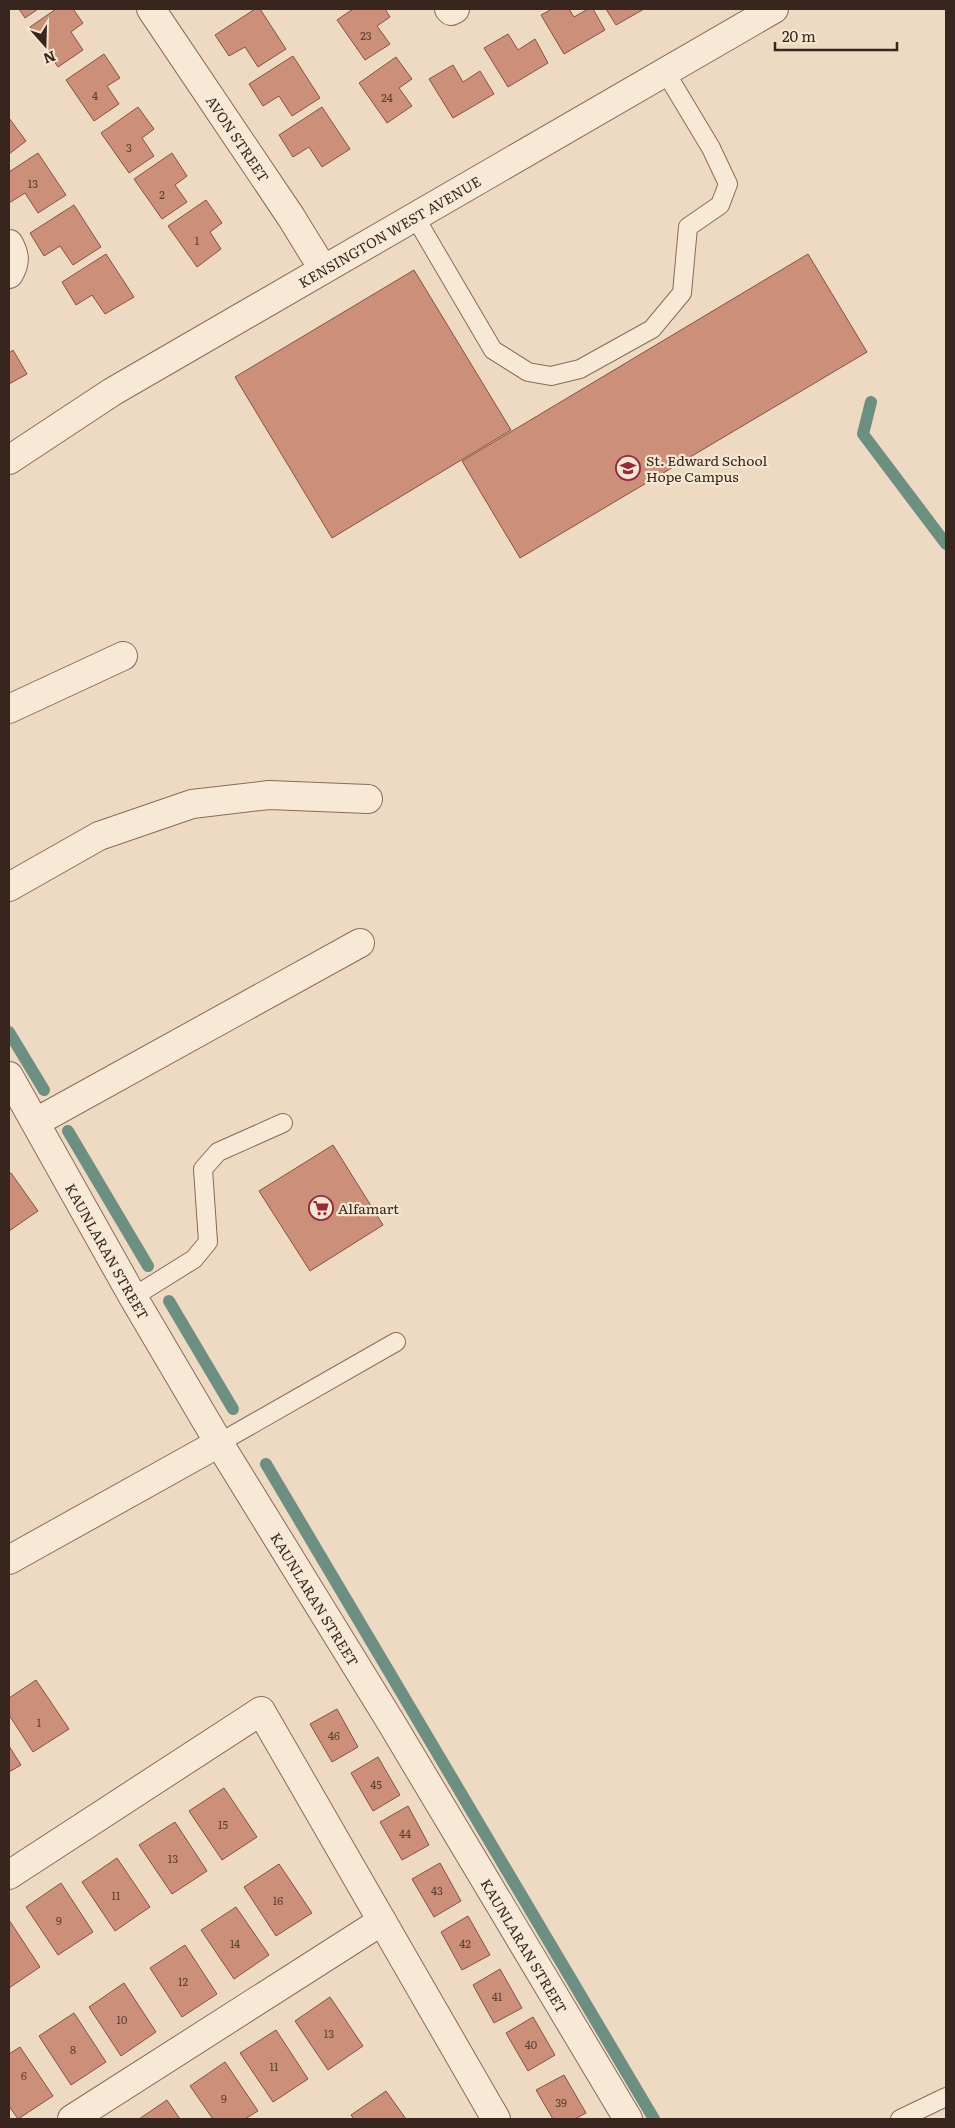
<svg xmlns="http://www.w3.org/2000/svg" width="955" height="2128" viewBox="0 0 955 2128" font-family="Literata,serif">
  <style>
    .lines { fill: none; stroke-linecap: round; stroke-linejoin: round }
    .stream { stroke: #6c8f81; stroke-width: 12 }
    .building { fill: #cc8f79; stroke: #875140 }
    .service-casing { stroke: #886b5a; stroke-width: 20 }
    .minor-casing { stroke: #886b5a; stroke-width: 30 }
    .tertiary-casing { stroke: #886b5a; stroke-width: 30 }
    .service { stroke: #f8e9d6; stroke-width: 18 }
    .minor { stroke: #f8e9d6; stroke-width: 28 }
    .tertiary { stroke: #f8e9d6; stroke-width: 28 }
    .labels { text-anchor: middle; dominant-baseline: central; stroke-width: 4.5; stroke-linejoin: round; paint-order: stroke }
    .number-label { font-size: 11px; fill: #5d4035 }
    .street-label { font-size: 14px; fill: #38261e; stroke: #f5e6d2 }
    .poi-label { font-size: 14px; fill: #38261e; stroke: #f5e6d2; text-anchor: start }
  </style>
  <rect width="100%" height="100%" fill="#eedac3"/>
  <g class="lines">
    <g class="stream">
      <polyline points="871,402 863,434 946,544"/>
      <polyline points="9,1032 44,1090"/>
      <polyline points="68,1131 148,1266"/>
      <polyline points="169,1301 233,1409"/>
      <polyline points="266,1464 654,2119"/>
    </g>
  </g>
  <g class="building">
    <polygon points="19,9 38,9 25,18"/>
    <polygon points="56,9 73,9 83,23 71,32 83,50 58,67 30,27"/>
    <polygon points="255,9 260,9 286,49 258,67 245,47 229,56 215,35"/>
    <polygon points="353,9 385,9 390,17 377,26 390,44 365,60 337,20"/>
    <polygon points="552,9 569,9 574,17 588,9 593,9 605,30 564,54 541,15"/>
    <polygon points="606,9 644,9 616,25"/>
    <polygon points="508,34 518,50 535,39 548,63 508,87 484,48"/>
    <polygon points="104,54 120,78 107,86 119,104 94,121 66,80"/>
    <polygon points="293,56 320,98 292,116 279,96 263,106 249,84"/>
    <polygon points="396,57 412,79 399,88 412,106 387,123 359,83"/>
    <polygon points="453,65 463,82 480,71 494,94 453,118 429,79"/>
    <polygon points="138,107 154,129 142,138 154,156 129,173 101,133"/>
    <polygon points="322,107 350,149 322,167 309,147 293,157 279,135"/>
    <polygon points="9,118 26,141 9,154"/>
    <polygon points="38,153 66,195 38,213 25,193 9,203 9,172"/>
    <polygon points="172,153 187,176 175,185 187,202 162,219 134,179"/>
    <polygon points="206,200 222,223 210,232 221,249 197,267 168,226"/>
    <polygon points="74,205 101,247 73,265 60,246 44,256 30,233"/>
    <polygon points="106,254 134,297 105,314 92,295 76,305 62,282"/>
    <polygon points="808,254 867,352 520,558 462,461"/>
    <polygon points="414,270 511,430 332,538 235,377"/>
    <polygon points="13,350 27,374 9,384 9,353"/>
    <polygon points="333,1145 383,1225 310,1271 259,1191"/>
    <polygon points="11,1173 38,1211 9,1231 9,1174"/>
    <polygon points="36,1680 69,1729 33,1752 9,1715 9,1698"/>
    <polygon points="337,1709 358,1747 332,1762 310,1724"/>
    <polygon points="9,1746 21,1765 9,1772"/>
    <polygon points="378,1757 400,1795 373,1811 351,1773"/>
    <polygon points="224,1788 257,1837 222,1860 189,1811"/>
    <polygon points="408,1806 429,1845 402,1860 380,1822"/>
    <polygon points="175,1822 207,1871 172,1894 139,1845"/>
    <polygon points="117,1858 150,1907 115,1931 82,1882"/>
    <polygon points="440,1863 461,1901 434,1917 412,1879"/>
    <polygon points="279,1864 312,1913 276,1936 244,1887"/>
    <polygon points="61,1883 93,1932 58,1955 26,1907"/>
    <polygon points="236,1907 269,1955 234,1979 201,1930"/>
    <polygon points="468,1916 490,1955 462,1970 441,1932"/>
    <polygon points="9,1920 40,1967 9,1988"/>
    <polygon points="185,1945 217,1994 182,2017 150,1968"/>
    <polygon points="500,1969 522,2008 494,2023 473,1985"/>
    <polygon points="124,1983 156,2032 121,2056 89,2007"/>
    <polygon points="330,1997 363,2046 328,2070 295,2021"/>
    <polygon points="74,2013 106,2062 71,2085 39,2036"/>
    <polygon points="533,2017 555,2055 528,2071 506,2033"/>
    <polygon points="276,2030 308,2079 273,2102 240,2053"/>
    <polygon points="20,2047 53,2096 18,2119 9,2106 9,2054"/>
    <polygon points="225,2062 258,2111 245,2119 213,2119 190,2086"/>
    <polygon points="564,2075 586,2113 575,2119 553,2119 536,2090"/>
    <polygon points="386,2091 406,2119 354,2119 351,2115"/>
    <polygon points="167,2100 180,2119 139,2119"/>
  </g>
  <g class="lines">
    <defs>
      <g id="service">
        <polyline points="415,217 493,350 528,372 551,376 580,369 652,329 682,293 688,227 720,205 728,184 711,148 666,73"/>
        <polyline points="133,1297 194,1259 208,1242 203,1169 218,1152 283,1123"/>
        <polyline points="219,1443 396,1342"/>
        <polyline points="900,2119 946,2097"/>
      </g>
      <g id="minor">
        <path id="s1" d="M151,9l140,208 32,52"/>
        <polyline points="449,9 451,11 455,9"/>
        <path d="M9,244c6,11 7,18 0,30"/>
        <polyline points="9,709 123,656"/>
        <polyline points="9,887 99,836 192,804 269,795 368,799"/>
        <polyline points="36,1122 360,943"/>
        <polyline points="9,1560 219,1443"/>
        <polyline points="9,1875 261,1711 496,2119"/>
        <polyline points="72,2119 382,1921"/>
      </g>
      <g id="tertiary">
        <path id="s2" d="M9,460l103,-68 662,-383"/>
        <path id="s3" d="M9,1076l124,221 86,146 173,281 236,395"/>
      </g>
    </defs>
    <use href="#service" class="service-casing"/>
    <use href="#minor" class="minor-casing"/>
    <use href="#tertiary" class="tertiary-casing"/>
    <use href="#service" class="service"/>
    <use href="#minor" class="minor"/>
    <use href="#tertiary" class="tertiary"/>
  </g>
  <defs>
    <symbol id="school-ring" viewBox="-11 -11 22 22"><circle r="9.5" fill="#f5e6d2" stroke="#962a3b" stroke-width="1.5"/><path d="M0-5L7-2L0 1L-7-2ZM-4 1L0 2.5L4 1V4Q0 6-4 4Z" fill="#962a3b"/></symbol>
    <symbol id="supermarket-ring" viewBox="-11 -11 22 22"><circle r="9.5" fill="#f5e6d2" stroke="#962a3b" stroke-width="1.5"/><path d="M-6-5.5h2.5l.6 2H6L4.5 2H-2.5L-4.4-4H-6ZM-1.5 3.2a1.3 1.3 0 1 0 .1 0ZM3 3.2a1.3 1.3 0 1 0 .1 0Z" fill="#962a3b"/></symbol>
  </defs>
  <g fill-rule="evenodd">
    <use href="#school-ring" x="614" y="454" width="28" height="28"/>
    <use href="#supermarket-ring" x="307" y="1194" width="28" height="28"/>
  </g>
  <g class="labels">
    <g class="number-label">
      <text x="366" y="35">23</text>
      <text x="95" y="95">4</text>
      <text x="387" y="97">24</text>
      <text x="129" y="147">3</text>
      <text x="33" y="183">13</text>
      <text x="162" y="194">2</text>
      <text x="197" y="240">1</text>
      <text x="39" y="1722">1</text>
      <text x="334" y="1735">46</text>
      <text x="376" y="1784">45</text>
      <text x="223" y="1824">15</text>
      <text x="405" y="1833">44</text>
      <text x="173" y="1858">13</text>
      <text x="437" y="1890">43</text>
      <text x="116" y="1895">11</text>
      <text x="278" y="1900">16</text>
      <text x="59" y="1920">9</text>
      <text x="235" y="1943">14</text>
      <text x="465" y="1943">42</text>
      <text x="183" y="1981">12</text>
      <text x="497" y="1996">41</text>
      <text x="122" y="2019">10</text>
      <text x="329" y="2033">13</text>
      <text x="531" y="2044">40</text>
      <text x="73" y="2049">8</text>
      <text x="274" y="2066">11</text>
      <text x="24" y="2075">6</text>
      <text x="224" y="2098">9</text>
      <text x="561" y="2102">39</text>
    </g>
    <g class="street-label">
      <text stroke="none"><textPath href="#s1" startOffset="156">AVON STREET</textPath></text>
      <text stroke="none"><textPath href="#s2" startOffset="444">KENSINGTON WEST AVENUE</textPath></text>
      <text stroke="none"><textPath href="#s3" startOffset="201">KAUNLARAN STREET</textPath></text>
      <text stroke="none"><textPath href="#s3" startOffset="606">KAUNLARAN STREET</textPath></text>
      <text stroke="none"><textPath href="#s3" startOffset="1011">KAUNLARAN STREET</textPath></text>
    </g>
    <g class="poi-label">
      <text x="646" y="460">St. Edward School<tspan x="646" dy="16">Hope Campus</tspan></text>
      <text x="338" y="1208">Alfamart</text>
    </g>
  </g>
  <rect width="955" height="2128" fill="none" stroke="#38261e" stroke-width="20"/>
  <g transform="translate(45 45) rotate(160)" stroke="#f5e6d2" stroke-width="4" paint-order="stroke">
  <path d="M0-4L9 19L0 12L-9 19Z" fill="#38261e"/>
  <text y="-8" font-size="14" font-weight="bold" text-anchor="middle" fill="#38261e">N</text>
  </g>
  <path d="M775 42v8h122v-8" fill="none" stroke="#38261e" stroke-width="2.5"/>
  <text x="782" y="42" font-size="15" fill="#38261e" stroke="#f5e6d2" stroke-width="4" paint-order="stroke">20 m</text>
</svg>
